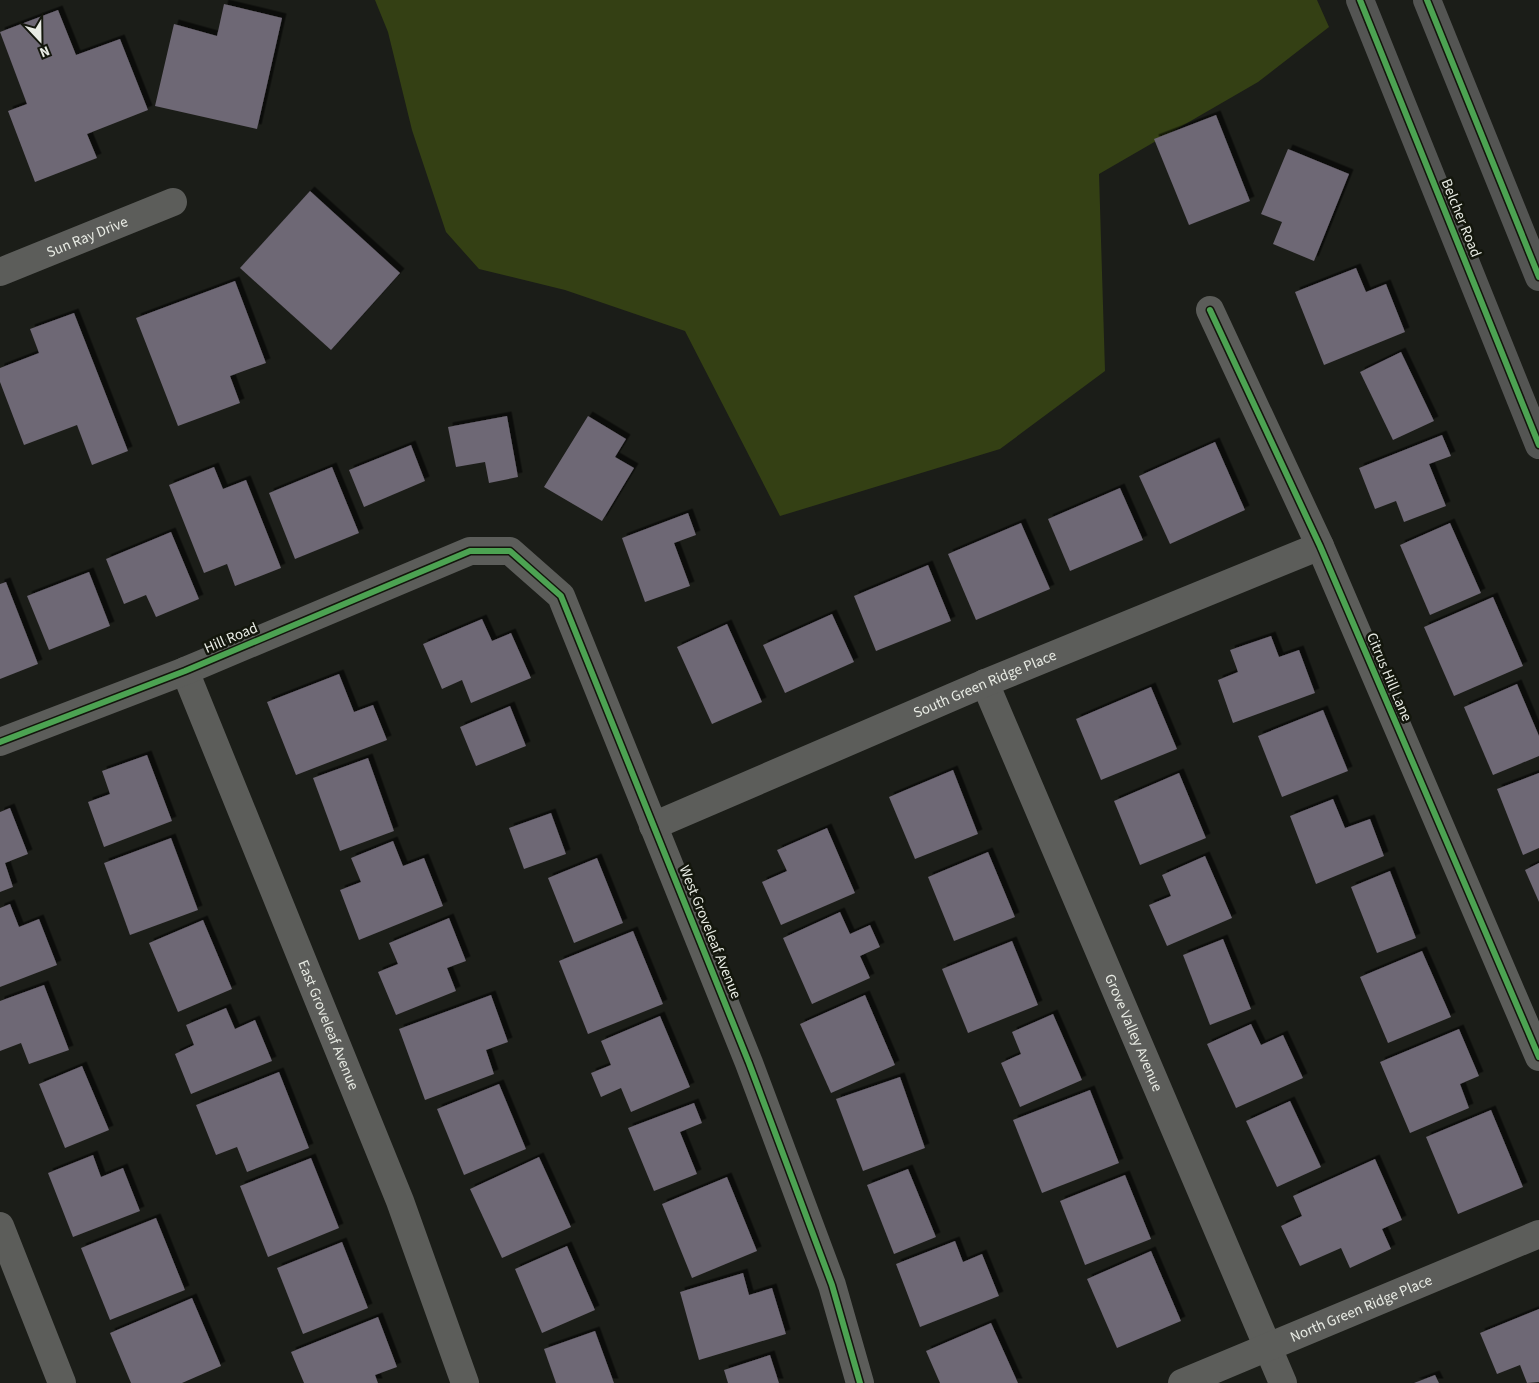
<svg xmlns="http://www.w3.org/2000/svg" width="1539" height="1383" viewBox="0 0 1539 1383" font-family="'Source Sans 3',sans-serif">
  <style>
    .green { fill: #344014 }
    .building { fill: #6e6774; filter: url(#shadow) }
    .lines { fill: none; stroke-linecap: round; stroke-linejoin: round }
    .minor { stroke: #5c5d5a; stroke-width: 28 }
    .secondary { stroke: #545553; stroke-width: 28 }
    .cycleway-casing { stroke: #13160c; stroke-width: 9 }
    .cycleway { stroke: #4ca352; stroke-width: 6 }
    .labels { text-anchor: middle; dominant-baseline: central; stroke-width: 5; stroke-linejoin: round; paint-order: stroke }
    .street-label { font-size: 15px; fill: #e8ebe4; stroke: #13160c }
  </style>
  <defs>
    <filter id="shadow"><feDropShadow dx="4.5" dy="-4.5" stdDeviation="0" flood-color="#0009"/></filter>
  </defs>
  <rect width="100%" height="100%" fill="#1b1d18"/>
  <polygon class="green" points="375,0 1317,0 1329,27 1258,82 1099,174 1105,371 1000,449 780,516 685,331 565,290 479,269 446,232 412,130 388,32"/>
  <g class="building">
    <polygon points="224,4 282,18 257,129 155,106 174,24 217,36"/>
    <polygon points="58,10 76,55 120,39 148,110 87,134 97,158 35,182 8,111 27,104 0,32"/>
    <polygon points="1216,115 1250,201 1189,225 1154,139"/>
    <polygon points="1288,149 1349,174 1314,261 1273,244 1282,222 1261,214"/>
    <polygon points="310,191 400,273 331,350 240,268"/>
    <polygon points="1356,268 1366,292 1386,284 1405,332 1324,365 1295,292"/>
    <polygon points="235,281 266,363 230,376 240,403 178,426 136,318"/>
    <polygon points="74,313 128,451 92,465 77,425 24,445 0,382 0,368 39,353 30,329"/>
    <polygon points="1401,352 1434,421 1393,440 1360,372"/>
    <polygon points="507,416 518,477 489,483 485,462 456,467 448,427"/>
    <polygon points="588,416 626,439 615,457 634,468 602,521 544,487"/>
    <polygon points="1442,435 1451,456 1429,464 1446,506 1404,522 1396,501 1375,509 1359,468"/>
    <polygon points="1215,442 1245,510 1170,544 1139,476"/>
    <polygon points="411,445 425,481 364,507 349,470"/>
    <polygon points="214,467 223,489 246,480 281,568 235,586 227,564 204,573 169,485"/>
    <polygon points="332,467 359,533 295,559 269,493"/>
    <polygon points="1120,488 1143,540 1070,571 1048,519"/>
    <polygon points="688,513 696,535 674,543 690,586 645,602 622,538"/>
    <polygon points="1021,523 1050,589 976,620 948,554"/>
    <polygon points="1450,523 1481,593 1430,615 1400,545"/>
    <polygon points="171,532 199,599 156,617 146,595 124,604 106,559"/>
    <polygon points="928,565 951,621 876,651 854,596"/>
    <polygon points="89,572 110,626 49,650 27,596"/>
    <polygon points="6,582 38,664 0,679 0,584"/>
    <polygon points="1493,597 1523,666 1454,696 1424,627"/>
    <polygon points="832,614 854,662 785,693 763,645"/>
    <polygon points="482,619 492,641 511,633 531,678 471,703 462,680 442,689 423,644"/>
    <polygon points="727,624 762,702 712,724 677,647"/>
    <polygon points="1271,636 1279,657 1299,650 1315,693 1233,723 1218,680 1238,672 1230,650"/>
    <polygon points="339,674 354,712 373,705 387,740 296,775 267,702"/>
    <polygon points="1517,684 1539,736 1539,756 1493,775 1464,707"/>
    <polygon points="1151,687 1177,749 1101,780 1076,719"/>
    <polygon points="510,706 526,746 476,766 460,727"/>
    <polygon points="1323,710 1348,771 1282,797 1258,736"/>
    <polygon points="147,755 172,821 104,847 88,802 110,794 102,771"/>
    <polygon points="368,758 394,831 340,851 313,778"/>
    <polygon points="953,770 978,834 915,859 889,797"/>
    <polygon points="1179,773 1206,838 1140,865 1114,801"/>
    <polygon points="1539,773 1539,848 1523,855 1497,789"/>
    <polygon points="1333,799 1345,828 1370,819 1384,856 1316,884 1290,816"/>
    <polygon points="10,808 28,854 5,863 13,887 0,892 0,812"/>
    <polygon points="551,813 566,854 524,869 509,828"/>
    <polygon points="827,828 855,893 781,925 762,882 787,871 777,850"/>
    <polygon points="171,838 198,910 130,935 104,863"/>
    <polygon points="393,841 403,866 424,858 443,906 359,940 340,890 361,882 351,858"/>
    <polygon points="988,852 1015,917 954,941 928,877"/>
    <polygon points="1205,856 1232,918 1167,946 1149,905 1171,896 1162,875"/>
    <polygon points="597,858 623,923 574,943 548,878"/>
    <polygon points="1539,863 1539,902 1525,870"/>
    <polygon points="1390,871 1416,938 1377,953 1351,887"/>
    <polygon points="10,904 19,927 39,919 57,965 0,987 0,908"/>
    <polygon points="840,912 850,934 870,925 880,947 860,956 870,978 812,1004 783,938"/>
    <polygon points="449,918 466,961 447,968 456,991 396,1015 378,972 398,964 389,943"/>
    <polygon points="203,920 232,989 178,1012 149,943"/>
    <polygon points="633,931 663,1004 588,1034 559,961"/>
    <polygon points="1223,939 1251,1009 1210,1025 1183,955"/>
    <polygon points="1012,941 1038,1005 968,1033 942,969"/>
    <polygon points="1422,951 1451,1017 1388,1043 1360,977"/>
    <polygon points="44,985 69,1050 29,1064 21,1043 0,1051 0,1001"/>
    <polygon points="491,995 508,1042 486,1050 494,1074 425,1100 399,1029"/>
    <polygon points="865,995 895,1065 831,1093 800,1024"/>
    <polygon points="226,1008 235,1029 255,1020 272,1061 191,1094 175,1054 194,1045 186,1025"/>
    <polygon points="1053,1014 1082,1080 1020,1107 1001,1063 1021,1054 1012,1032"/>
    <polygon points="660,1016 690,1087 631,1112 621,1088 601,1097 591,1073 611,1065 601,1041"/>
    <polygon points="1251,1024 1261,1045 1283,1035 1303,1078 1236,1108 1207,1044"/>
    <polygon points="1459,1029 1479,1076 1460,1084 1469,1108 1410,1133 1380,1062"/>
    <polygon points="82,1066 109,1130 65,1148 39,1084"/>
    <polygon points="279,1072 309,1148 247,1172 237,1147 216,1155 196,1105"/>
    <polygon points="900,1077 925,1148 863,1171 836,1099"/>
    <polygon points="499,1084 526,1149 464,1175 437,1109"/>
    <polygon points="1090,1090 1119,1163 1042,1193 1013,1120"/>
    <polygon points="1290,1101 1321,1167 1277,1187 1246,1121"/>
    <polygon points="694,1103 702,1123 680,1132 697,1174 654,1191 628,1128"/>
    <polygon points="1491,1110 1523,1187 1458,1214 1426,1137"/>
    <polygon points="93,1155 101,1177 123,1168 140,1211 73,1237 48,1173"/>
    <polygon points="539,1157 571,1227 502,1258 470,1189"/>
    <polygon points="311,1158 339,1228 268,1257 240,1186"/>
    <polygon points="1375,1159 1402,1220 1382,1229 1391,1249 1350,1268 1341,1248 1300,1266 1281,1226 1302,1216 1293,1196"/>
    <polygon points="908,1169 936,1237 894,1254 867,1185"/>
    <polygon points="1125,1175 1151,1239 1085,1265 1060,1201"/>
    <polygon points="727,1177 757,1251 692,1278 662,1204"/>
    <polygon points="156,1218 185,1290 110,1320 81,1248"/>
    <polygon points="955,1241 963,1262 982,1254 999,1296 920,1327 896,1264"/>
    <polygon points="342,1242 368,1308 303,1334 277,1268"/>
    <polygon points="567,1246 595,1310 542,1333 515,1269"/>
    <polygon points="1151,1251 1181,1321 1117,1348 1087,1279"/>
    <polygon points="743,1273 749,1295 772,1288 786,1334 699,1360 680,1292"/>
    <polygon points="192,1298 221,1366 182,1383 131,1383 110,1333"/>
    <polygon points="1539,1309 1539,1382 1527,1383 1520,1365 1497,1374 1480,1333"/>
    <polygon points="378,1317 397,1367 375,1375 378,1383 304,1383 291,1352"/>
    <polygon points="991,1323 1018,1383 940,1383 926,1351"/>
    <polygon points="595,1331 614,1383 556,1383 544,1349"/>
    <polygon points="770,1355 779,1383 728,1383 724,1370"/>
    <polygon points="1435,1375 1439,1383 1414,1383"/>
  </g>
  <g class="lines">
    <g class="minor">
      <path id="s1" d="M0,272l173,-70"/>
      <polyline points="1210,310 1320,546 1539,1057"/>
      <path id="s2" d="M185,671l215,530 65,182"/>
      <path id="s3" d="M985,683l298,700"/>
      <polyline points="0,742 185,671 470,551 510,551 561,596 749,1063 832,1285 860,1383"/>
      <path id="s4" d="M653,826l332,-143 335,-137"/>
      <polyline points="0,1226 62,1383"/>
      <path id="s5" d="M1182,1383l357,-149"/>
    </g>
    <g class="secondary">
      <polyline points="1360,0 1539,445"/>
      <polyline points="1427,0 1539,277"/>
    </g>
    <defs>
      <g id="cycleway">
        <polyline points="1360,0 1539,445"/>
        <polyline points="1427,0 1539,277"/>
        <polyline points="1210,310 1320,546 1539,1057"/>
        <polyline points="0,742 185,671 470,551 510,551 561,596 749,1063 832,1285 860,1383"/>
      </g>
    </defs>
    <use href="#cycleway" class="cycleway-casing"/>
    <use href="#cycleway" class="cycleway"/>
  </g>
  <g class="labels">
    <g class="street-label">
      <text transform="translate(1461 218) rotate(68)">Belcher Road</text>
      <text stroke="none"><textPath href="#s1" startOffset="94">Sun Ray Drive</textPath></text>
      <text transform="translate(231 638) rotate(-23)">Hill Road</text>
      <text transform="translate(1389 677) rotate(67)">Citrus Hill Lane</text>
      <text stroke="none"><textPath href="#s4" startOffset="361">South Green Ridge Place</textPath></text>
      <text transform="translate(710 932) rotate(68)">West Groveleaf Avenue</text>
      <text stroke="none"><textPath href="#s2" startOffset="382">East Groveleaf Avenue</textPath></text>
      <text stroke="none"><textPath href="#s3" startOffset="380">Grove Valley Avenue</textPath></text>
      <text stroke="none"><textPath href="#s5" startOffset="194">North Green Ridge Place</textPath></text>
    </g>
  </g>
  <g transform="translate(40 40) rotate(158)" stroke="#13160c" stroke-width="4" paint-order="stroke">
  <path d="M0-4L9 19L0 12L-9 19Z" fill="#e8ebe4"/>
  <text y="-8" font-size="14" font-weight="bold" text-anchor="middle" fill="#e8ebe4">N</text>
  </g>
</svg>
